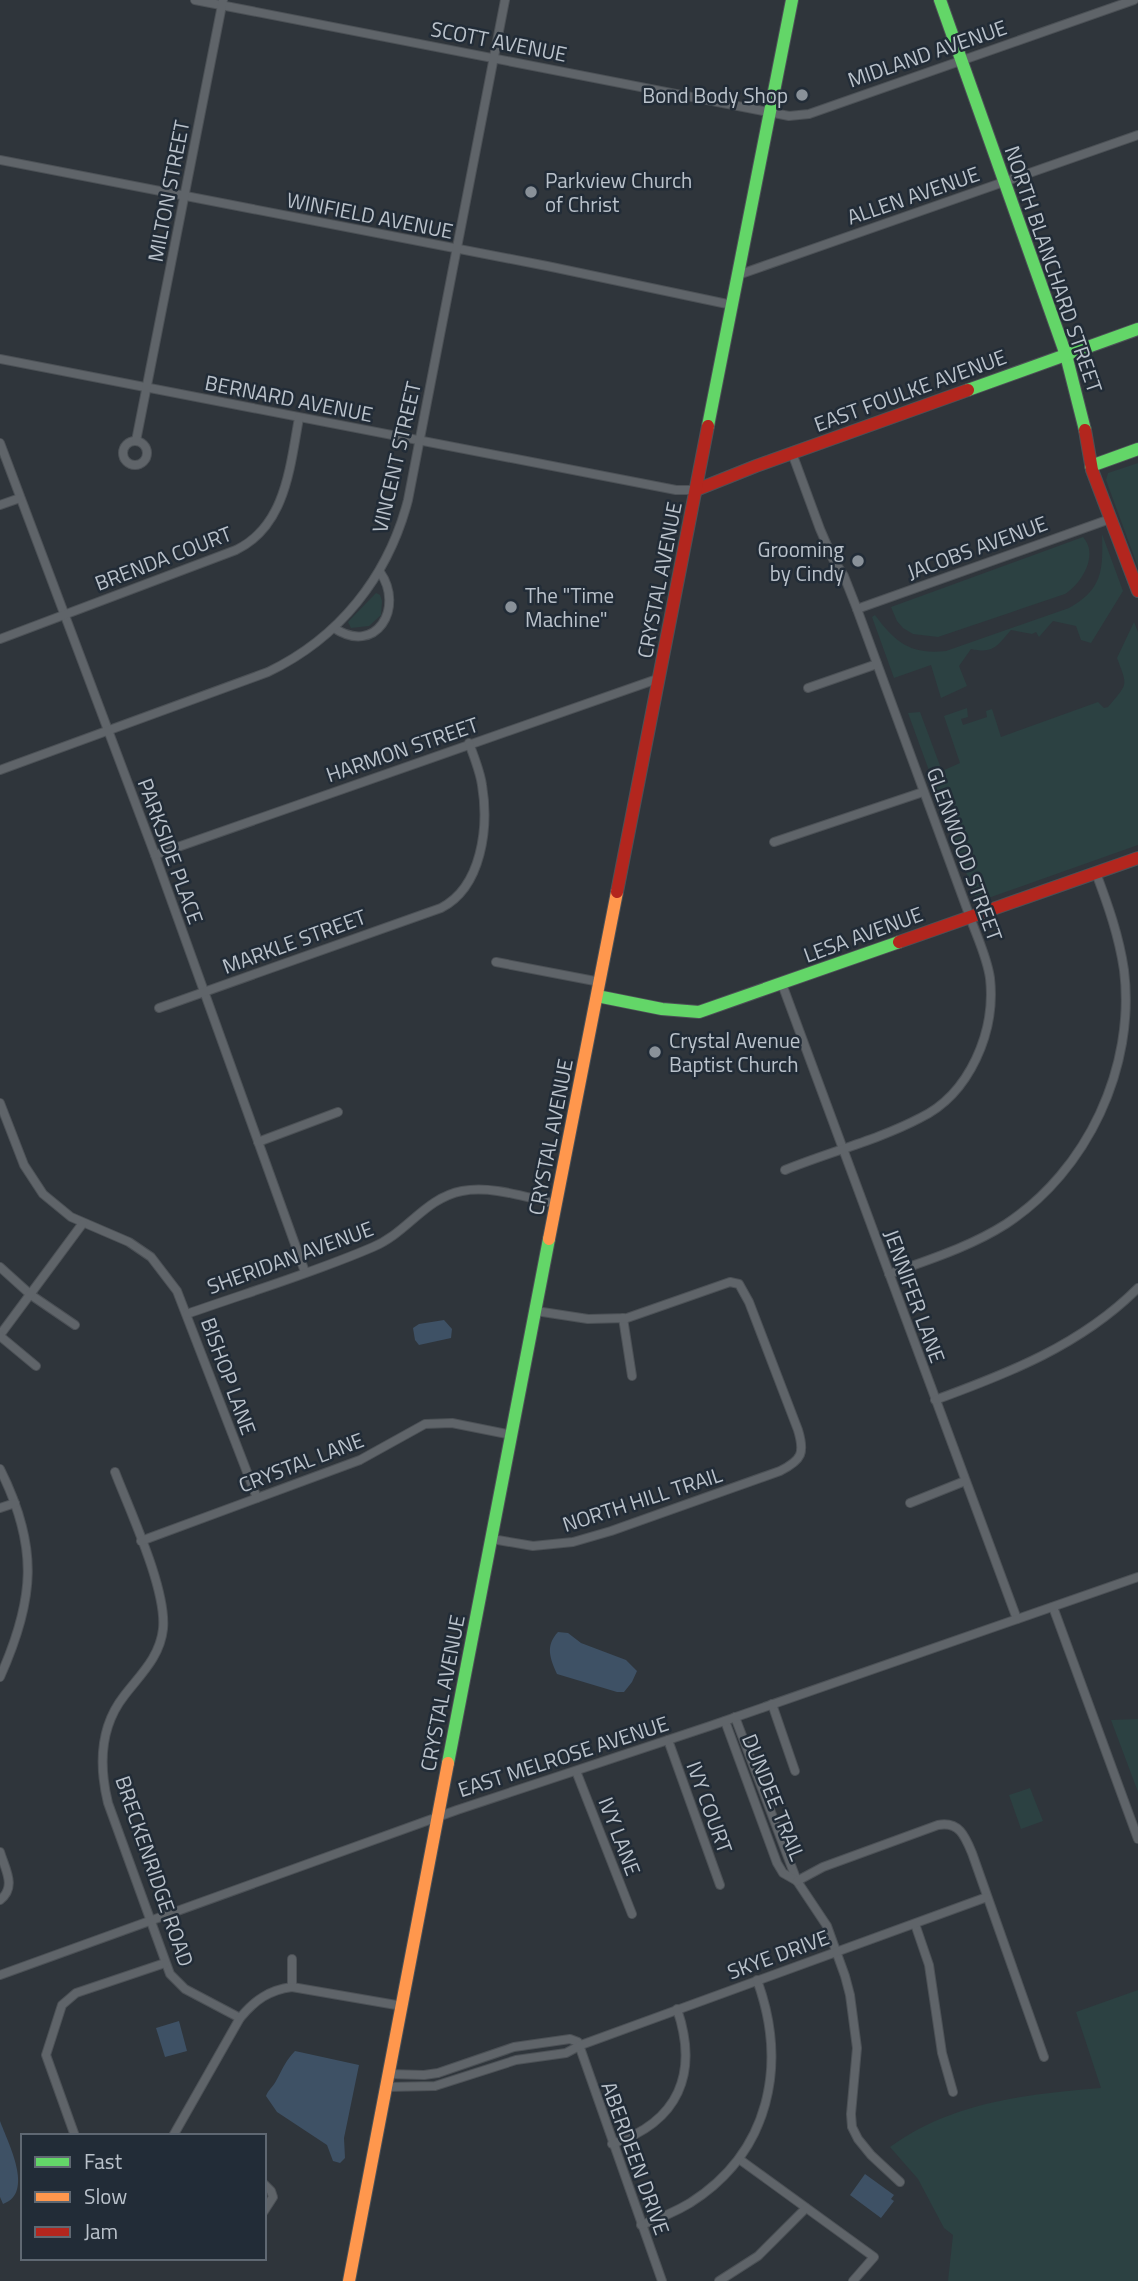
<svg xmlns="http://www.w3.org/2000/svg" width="1138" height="2281" viewBox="0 0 1138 2281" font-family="'Titillium Web',sans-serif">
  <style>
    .green { fill: #2c4142 }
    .water { fill: #3e5165 }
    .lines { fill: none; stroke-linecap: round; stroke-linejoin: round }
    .street-casing { stroke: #4c5156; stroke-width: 10 }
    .fast-casing { stroke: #4c5156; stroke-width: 14 }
    .slow-casing { stroke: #4c5156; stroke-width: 14 }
    .jam-casing { stroke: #4c5156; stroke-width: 14 }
    .street { stroke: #5f6469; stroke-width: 8 }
    .fast { stroke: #63d668; stroke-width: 12 }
    .slow { stroke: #ff974d; stroke-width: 12 }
    .jam { stroke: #b3261e; stroke-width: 12 }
    .poi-dot { fill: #899199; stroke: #222c37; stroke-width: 2.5 }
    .labels { text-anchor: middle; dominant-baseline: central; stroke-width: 5; stroke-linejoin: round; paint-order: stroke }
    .street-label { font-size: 21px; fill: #bac2cb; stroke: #222c37 }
    .poi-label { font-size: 21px; fill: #bac2cb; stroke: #222c37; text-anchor: start }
  </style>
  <rect width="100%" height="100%" fill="#2f353b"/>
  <g class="green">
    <polygon points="1138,463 1138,567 1106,480 1108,473"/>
    <path d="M1102,534l21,57 -32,52 -10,-3 -5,-14 -23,-5 -14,16 -3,-5 -4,2 -21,-4c-14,16 -17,24 -40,19l-12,17 8,20 -26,12 -10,-33 -37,13 -22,-61 3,-2c20,27 35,40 71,36l123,-43c34,-19 34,-38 33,-74z"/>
    <path d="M1083,537c16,18 -1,46 -18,57l-127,43 -25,-3 -10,-6 -6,-7 -6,-14z"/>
    <polygon points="376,593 380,595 382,601 381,615 369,626 351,628 348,622"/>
    <path d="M1134,622l4,10v213l-161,57 -69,-189 12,-1 22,59 18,-8 -16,-47 23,-8 1,9 -7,2 2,6 24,-8 -1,-6 6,-2 9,28 97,-35 6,6 4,-1c20,-24 20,-20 9,-49z"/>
    <polygon points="1138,1719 1138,1792 1111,1720"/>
    <polygon points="1030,1788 1043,1821 1021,1829 1009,1795"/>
    <path d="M1138,1990v291h-190l5,-46 -9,-7 -26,-49 -28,-32c61,-45 137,-53 211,-59l-25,-76z"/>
  </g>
  <g class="water">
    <polygon points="444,1320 452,1329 451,1338 419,1345 415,1340 413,1328 419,1324"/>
    <path d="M558,1632l10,1 13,10 45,17 11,11 -5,11 -8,10h-7l-60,-18c-7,-16 -12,-28 1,-42z"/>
    <polygon points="179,2021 187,2051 165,2057 156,2028"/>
    <path d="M295,2051l64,14 -15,73 1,20 -5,5 -7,-2 -6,-16 -50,-33 -11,-16c2,-6 7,-9 10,-15 6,-11 10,-21 19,-30z"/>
    <path d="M0,2121c8,22 35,72 3,83l-3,-7z"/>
    <polygon points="865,2174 894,2195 891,2199 894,2201 881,2218 850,2195"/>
  </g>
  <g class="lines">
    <defs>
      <g id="street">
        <polyline points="195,0 789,116 809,114 1134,0"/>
        <polyline points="0,160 547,266 732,305"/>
        <polyline points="738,275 1138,135"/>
        <polyline points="0,359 676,490 696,490"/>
        <circle cx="135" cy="453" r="12"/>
        <polyline points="136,441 223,0"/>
        <polyline points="0,443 155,855 305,1272"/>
        <polyline points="0,505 20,498"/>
        <polyline points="857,609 1110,519"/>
        <path d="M334,628c42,28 71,-20 46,-56"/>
        <path d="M0,639l236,-89c50,-24 54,-84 63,-132"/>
        <polyline points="808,688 877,664"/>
        <path d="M0,770l268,-98c71,-34 120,-95 140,-172l97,-500"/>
        <polyline points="774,842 923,792"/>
        <polyline points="155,855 660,678"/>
        <polyline points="496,962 600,982"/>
        <polyline points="782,984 1017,1619"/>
        <path d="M159,1008l282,-100c41,-21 48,-81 41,-123 -2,-14 -8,-28 -13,-42"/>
        <polyline points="0,1103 24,1165 43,1194 71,1217 129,1242 151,1257 177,1291 257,1498"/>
        <polyline points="258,1142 338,1112"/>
        <path d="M785,1170c44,-18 93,-30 135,-52 50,-24 76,-87 70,-140 -3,-21 -13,-41 -20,-61l-113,-308 -13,-33 -11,-17 -13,-30 -28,-76"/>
        <polyline points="0,1267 31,1295 75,1325"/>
        <path d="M889,1274c39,-14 81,-27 117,-50 81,-53 130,-157 118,-254 -5,-34 -16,-65 -28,-97"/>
        <path d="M187,1314c62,-22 126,-41 186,-67 34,-14 52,-49 89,-56 30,-6 65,7 95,13"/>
        <polyline points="623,1318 632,1376"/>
        <polyline points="0,1335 83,1223"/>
        <polyline points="0,1336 36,1366"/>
        <path d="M935,1400c74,-27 146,-55 203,-112"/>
        <path d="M0,1469c39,78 35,130 0,208"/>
        <path d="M115,1472c15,39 52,118 48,157 -3,28 -23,46 -39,67 -25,32 -25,70 -16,107l62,171 15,15 55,29"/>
        <polyline points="910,1503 965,1481"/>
        <polyline points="0,1508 15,1503"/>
        <path d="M492,1539l41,7 40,-4 38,-11 169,-60c22,-11 25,-18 18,-41l-49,-128 -10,-18 -9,-2 -103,36 -39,1 -52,-8"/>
        <polyline points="141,1541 360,1460 425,1424 452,1423 512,1435"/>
        <polyline points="1053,1607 1138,1839"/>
        <polyline points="772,1704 795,1771"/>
        <polyline points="735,1717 797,1881 827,1926 845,1976 850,1995 857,2048 851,2114 852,2127 858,2139 871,2155 900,2182"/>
        <polyline points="725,1721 777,1863 783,1873 797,1881"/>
        <polyline points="668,1740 720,1885"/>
        <polyline points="576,1771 632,1914"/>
        <path d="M0,1852c5,17 17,35 0,48"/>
        <path d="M797,1881l26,-14 115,-42c21,-4 27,11 34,28l72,204"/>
        <polyline points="915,1924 929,1965 942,2053 953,2092"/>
        <polyline points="292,1959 292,1987"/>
        <polyline points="0,1975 457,1810 710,1726 1138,1577"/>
        <polyline points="389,2074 424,2075 438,2073 514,2047 570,2039 578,2042 662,2281"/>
        <polyline points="386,2087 435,2086 516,2060 566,2053 581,2045 987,1897"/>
        <polyline points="75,2136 46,2055 62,2005 76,1993 165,1963"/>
        <path d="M173,2136l67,-118c15,-18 29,-28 52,-31l110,19"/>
        <path d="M612,2144c67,-22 87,-71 65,-135"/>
        <polyline points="739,2159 874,2257 853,2281"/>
        <polyline points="264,2184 271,2191 273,2197 264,2211"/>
        <path d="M641,2225c17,-6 34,-13 49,-22 80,-51 98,-138 67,-223"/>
        <polyline points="719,2281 758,2256 806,2208"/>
      </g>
      <g id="fast">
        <polyline points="940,0 1066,355 1085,430"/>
        <polyline points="968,390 1138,329"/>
        <polyline points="708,426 792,0"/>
        <polyline points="1091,466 1138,449"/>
        <polyline points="597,996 662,1009 699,1012 899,942"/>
        <polyline points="448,1763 549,1239"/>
      </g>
      <g id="slow">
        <polyline points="549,1239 617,892"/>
        <polyline points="349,2281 448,1763"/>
      </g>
      <g id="jam">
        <polyline points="1085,430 1092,470 1138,591"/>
        <polyline points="696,490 756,466 968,390"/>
        <polyline points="617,892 708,426"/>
        <polyline points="899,942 1138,858"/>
      </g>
    </defs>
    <use href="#street" class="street-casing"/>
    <use href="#fast" class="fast-casing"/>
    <use href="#slow" class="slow-casing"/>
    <use href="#jam" class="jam-casing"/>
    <use href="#street" class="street"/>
    <use href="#fast" class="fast"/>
    <use href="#slow" class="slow"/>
    <use href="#jam" class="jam"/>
  </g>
  <g class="poi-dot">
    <circle cx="802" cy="95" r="7"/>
    <circle cx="531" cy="192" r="7"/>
    <circle cx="858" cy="561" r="7"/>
    <circle cx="511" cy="607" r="7"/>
    <circle cx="655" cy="1052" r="7"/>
  </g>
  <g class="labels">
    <g class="street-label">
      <text transform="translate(499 41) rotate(11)">SCOTT AVENUE</text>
      <text transform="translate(927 53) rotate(-19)">MIDLAND AVENUE</text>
      <text transform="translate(168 191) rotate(-79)">MILTON STREET</text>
      <text transform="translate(913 195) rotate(-19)">ALLEN AVENUE</text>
      <text transform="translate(370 215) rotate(11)">WINFIELD AVENUE</text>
      <text transform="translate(1054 269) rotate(71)">NORTH BLANCHARD STREET</text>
      <text transform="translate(910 390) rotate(-20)">EAST FOULKE AVENUE</text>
      <text transform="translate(289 398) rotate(11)">BERNARD AVENUE</text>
      <text transform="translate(396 457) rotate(-77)">VINCENT STREET</text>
      <text transform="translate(977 547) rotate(-20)">JACOBS AVENUE</text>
      <text transform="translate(163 558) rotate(-21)">BRENDA COURT</text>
      <text transform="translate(659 580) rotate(-79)">CRYSTAL AVENUE</text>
      <text transform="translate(402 749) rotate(-19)">HARMON STREET</text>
      <text transform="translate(171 851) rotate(70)">PARKSIDE PLACE</text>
      <text transform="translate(965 854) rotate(70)">GLENWOOD STREET</text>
      <text transform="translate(863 934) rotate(-20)">LESA AVENUE</text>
      <text transform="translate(294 941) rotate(-20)">MARKLE STREET</text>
      <text transform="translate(550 1137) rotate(-79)">CRYSTAL AVENUE</text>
      <text transform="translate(290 1257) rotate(-20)">SHERIDAN AVENUE</text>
      <text transform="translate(915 1296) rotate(70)">JENNIFER LANE</text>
      <text transform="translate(229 1376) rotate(70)">BISHOP LANE</text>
      <text transform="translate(301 1462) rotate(-21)">CRYSTAL LANE</text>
      <text transform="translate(642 1499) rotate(-18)">NORTH HILL TRAIL</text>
      <text transform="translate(442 1693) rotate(-79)">CRYSTAL AVENUE</text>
      <text transform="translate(563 1756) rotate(-18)">EAST MELROSE AVENUE</text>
      <text transform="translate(774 1797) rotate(68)">DUNDEE TRAIL</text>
      <text transform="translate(710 1807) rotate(70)">IVY COURT</text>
      <text transform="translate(620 1836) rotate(69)">IVY LANE</text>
      <text transform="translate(155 1871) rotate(71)">BRECKENRIDGE ROAD</text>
      <text transform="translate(778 1954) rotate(-20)">SKYE DRIVE</text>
      <text transform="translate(636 2158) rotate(70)">ABERDEEN DRIVE</text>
    </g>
    <g class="poi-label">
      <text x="788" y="95" text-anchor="end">Bond Body Shop</text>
      <text x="545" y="180">Parkview Church<tspan x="545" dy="24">of Christ</tspan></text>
      <text x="844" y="549" text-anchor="end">Grooming<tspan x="844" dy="24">by Cindy</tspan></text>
      <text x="525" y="595">The "Time<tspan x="525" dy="24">Machine"</tspan></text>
      <text x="669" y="1040">Crystal Avenue<tspan x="669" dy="24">Baptist Church</tspan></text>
    </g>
  </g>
  <rect x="21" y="2134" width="245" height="126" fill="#222c37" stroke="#5f6872" stroke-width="2"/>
  <rect x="35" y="2157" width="35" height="10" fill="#63d668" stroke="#5f6872" stroke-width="2"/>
  <text x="84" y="2169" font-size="21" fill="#bac2cb">Fast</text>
  <rect x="35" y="2192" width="35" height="10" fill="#ff974d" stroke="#5f6872" stroke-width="2"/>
  <text x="84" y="2204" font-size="21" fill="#bac2cb">Slow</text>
  <rect x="35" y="2227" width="35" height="10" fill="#b3261e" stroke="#5f6872" stroke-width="2"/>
  <text x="84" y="2239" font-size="21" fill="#bac2cb">Jam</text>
</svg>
